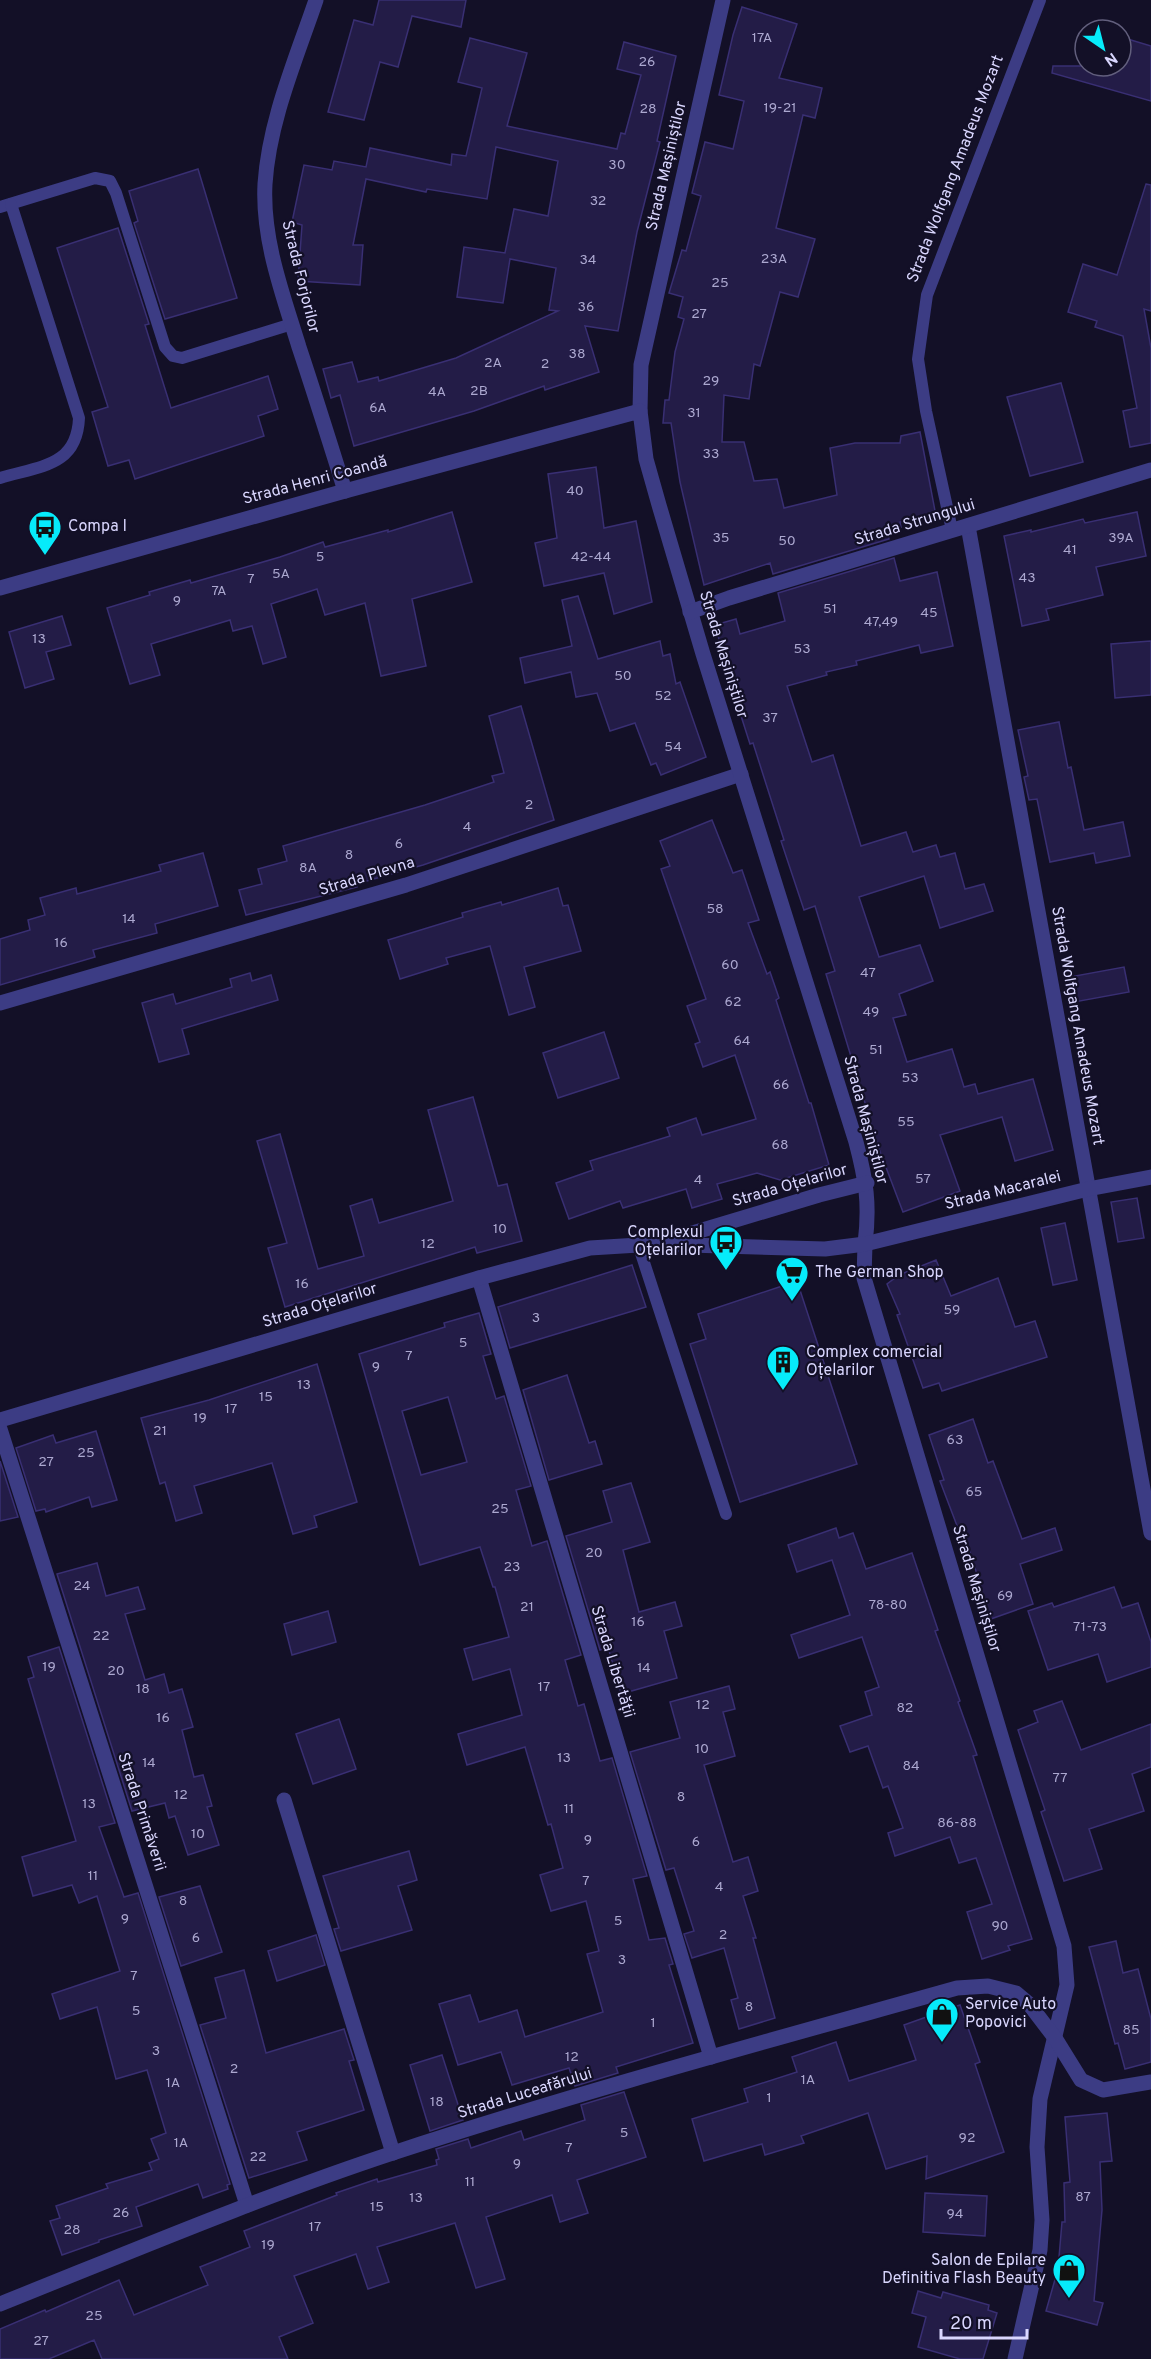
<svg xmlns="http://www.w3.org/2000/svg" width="1151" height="2359" viewBox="0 0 1151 2359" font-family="Overpass,sans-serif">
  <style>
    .building { fill: #231c47; stroke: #392f73; stroke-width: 1.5; fill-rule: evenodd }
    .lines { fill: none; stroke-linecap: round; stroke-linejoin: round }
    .service { stroke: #3c3c84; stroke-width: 12 }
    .minor { stroke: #3c3c84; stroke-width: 15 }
    .tertiary { stroke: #3c3c84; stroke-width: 15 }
    .labels { text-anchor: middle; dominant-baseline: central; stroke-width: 4.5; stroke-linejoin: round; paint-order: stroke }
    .number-label { font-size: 14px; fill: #aca8d0 }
    .street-label { font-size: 16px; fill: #d9d6fe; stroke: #131027 }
    .poi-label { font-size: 16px; fill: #d9d6fe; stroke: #131027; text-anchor: start }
  </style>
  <rect width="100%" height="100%" fill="#131027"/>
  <g class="building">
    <polygon points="379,0 466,0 461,27 412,16 398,67 380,62 364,120 328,112 354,20 373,25"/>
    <polygon points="742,7 797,24 779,78 822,88 815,118 803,115 776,228 815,239 798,297 780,292 760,366 754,364 749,399 724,395 722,442 744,442 754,481 777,479 784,508 837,495 830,448 855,443 900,443 901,436 920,432 936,516 900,522 901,527 887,529 889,539 773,574 770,563 704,585 680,482 671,423 663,423 665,400 669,400 675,352 684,319 678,317 683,297 669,293 682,250 686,251 701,196 692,193 705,142 733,149 744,101 719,95 733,35"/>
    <polygon points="1121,37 1151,46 1151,101 1052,73 1053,66 1121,66"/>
    <polygon points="470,38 527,53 507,126 617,149 621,133 625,134 641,75 617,69 624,42 676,56 657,141 660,142 637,232 618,331 585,326 599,372 545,390 544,386 474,411 354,446 340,395 331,398 323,369 352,362 358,382 378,377 379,381 456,358 558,311 549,310 556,268 510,259 503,303 457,297 464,247 505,253 514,209 548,216 558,161 496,147 487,199 427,189 426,192 366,179 353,245 363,245 360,285 298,281 302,225 292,222 304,165 332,170 334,161 366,167 370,148 451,165 452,154 466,156 482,88 458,82"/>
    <polygon points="198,169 237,298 165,319 134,223 138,221 129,191"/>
    <polygon points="1146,184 1151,185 1151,311 1144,309 1151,348 1151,443 1130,447 1123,411 1137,408 1123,336 1095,327 1097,321 1068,312 1083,264 1117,275"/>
    <polygon points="118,228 149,324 145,325 171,408 268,376 278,409 258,416 264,436 135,479 129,460 108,466 92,412 108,407 57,248"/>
    <polygon points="1061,383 1083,462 1030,476 1007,397"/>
    <polygon points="596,467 604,528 636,521 652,602 614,614 604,573 544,586 535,543 557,538 548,474"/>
    <polygon points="452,512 472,582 412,599 426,666 381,676 365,603 325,615 317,589 271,604 286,657 263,664 252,626 233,631 230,620 151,644 160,675 130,684 107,608 150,595 149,592 190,580 191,583 280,557 323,542 325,547 388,530 388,532"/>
    <polygon points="1137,512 1146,556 1096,567 1103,595 1046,609 1049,620 1022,626 1004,536 1031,530 1031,532 1083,519 1085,523"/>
    <polygon points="894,558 900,581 937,572 953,646 921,653 919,645 856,661 857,665 826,672 827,675 787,686 812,762 833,755 861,846 906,832 913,852 936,845 940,857 955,853 965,889 984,884 993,911 940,928 924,876 859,897 879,957 920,945 933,981 899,994 906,1015 893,1018 907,1062 952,1049 964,1087 975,1084 978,1094 1033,1079 1053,1150 1015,1161 1002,1117 940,1135 960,1191 903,1212 879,1149 826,974 835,971 815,906 804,910 781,841 784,840 753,743 750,744 734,694 715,625 736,619 740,634 785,621 778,593"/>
    <polygon points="578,596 598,659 660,641 663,656 670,654 676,684 680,682 706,757 661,775 656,763 651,765 635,723 610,731 597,693 576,697 571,672 525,683 520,658 572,646 562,600"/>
    <polygon points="62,616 71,645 46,652 54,679 25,688 9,632"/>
    <polygon points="1151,641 1151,695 1115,698 1111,644"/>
    <polygon points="521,706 554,820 423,865 356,884 357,887 246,915 239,890 262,884 258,869 287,861 283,846 425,805 494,782 492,776 504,773 489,716"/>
    <polygon points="1059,722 1068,768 1071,767 1084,830 1123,822 1130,856 1096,863 1094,853 1050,862 1037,799 1029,800 1024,777 1028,776 1018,730"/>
    <polygon points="712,820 733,873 742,870 759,920 748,923 767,974 770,972 779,998 776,1000 809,1103 811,1103 829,1165 780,1180 757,1173 717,1184 722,1199 692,1208 686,1189 623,1208 620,1201 569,1219 556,1183 593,1170 590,1161 670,1136 667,1128 696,1118 702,1135 756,1119 735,1055 703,1067 695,1044 700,1042 687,1006 706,999 661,869 670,866 660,841"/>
    <polygon points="203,853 218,906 155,924 157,933 93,950 95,957 0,985 0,939 30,930 28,920 45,915 40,898 76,888 77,894 161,871 159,865"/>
    <polygon points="558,888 563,906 568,905 581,951 524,967 535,1007 509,1015 490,946 446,958 448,964 400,979 388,940 463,917 462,913 501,902 502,905"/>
    <polygon points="1124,967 1129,992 1069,1003 1064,978"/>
    <polygon points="250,973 252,981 271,975 278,1000 182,1029 189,1054 159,1062 142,1003 173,994 176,1004 232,987 230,979"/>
    <polygon points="604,1032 619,1078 558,1098 543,1053"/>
    <polygon points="473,1097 498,1186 507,1184 522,1241 477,1253 475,1247 285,1307 268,1248 287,1243 257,1141 280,1134 318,1269 364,1256 350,1206 372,1199 379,1223 453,1201 428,1110"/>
    <polygon points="1137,1198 1144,1238 1118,1242 1111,1202"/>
    <polygon points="1065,1223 1077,1280 1053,1285 1041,1228"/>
    <polygon points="936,1260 951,1296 998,1278 1015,1327 1035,1321 1047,1357 942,1391 939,1383 923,1388 897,1315 900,1314 887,1284 899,1275"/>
    <polygon points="632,1265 646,1307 510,1348 498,1307"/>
    <polygon points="797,1281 857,1464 740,1502 690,1344 706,1339 698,1314"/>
    <path d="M479,1313l12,41 -8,2 13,43 8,-3 27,90 -15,4 16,56 15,-5 34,114 -16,5 13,46 6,-2 16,57 12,-3 35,118 -14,3 16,61 16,-2 8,26 -4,1 24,78 -77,24 2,6 -43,13 -6,-18 -57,17 -11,-33 -43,13 -19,-61 31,-9 9,27 38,-12 8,27 78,-25 -16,-58 12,-3 -13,-50 -35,10 -11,-36 23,-7 -12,-44 -3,1 -23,-78 -58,18 -9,-31 64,-19 -12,-46 -37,11 -9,-31 45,-12 -14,-50h-2l-13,-40 -60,18 -61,-211 86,-27 -1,-4zM448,1397l19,65 -46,13 -19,-64z"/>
    <polygon points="317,1364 357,1502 314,1516 317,1527 293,1534 272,1463 194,1486 202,1513 176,1521 165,1482 160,1484 141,1418 209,1400"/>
    <polygon points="567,1375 589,1443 595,1441 602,1464 549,1480 523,1390"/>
    <polygon points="973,1419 988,1463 993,1461 1022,1539 1055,1528 1062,1550 1020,1564 1033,1604 988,1620 977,1588 981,1587 963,1530 959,1531 940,1481 944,1480 929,1435"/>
    <polygon points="96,1431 117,1500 92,1507 89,1497 46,1512 45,1509 36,1511 16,1448 53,1435 56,1443"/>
    <polygon points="0,1461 18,1517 0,1521"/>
    <polygon points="631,1483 650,1542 623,1550 639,1612 675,1602 682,1626 664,1631 677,1678 621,1694 608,1647 600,1650 566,1536 612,1522 603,1491"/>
    <polygon points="836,1528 839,1538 853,1533 866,1569 912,1553 938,1630 935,1631 960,1701 958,1702 977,1755 973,1756 1032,1939 1008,1946 1010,1950 982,1959 967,1912 992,1904 976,1858 959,1863 950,1837 895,1856 888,1833 903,1828 888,1786 883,1788 868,1746 850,1752 840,1726 872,1715 865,1692 879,1687 862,1637 799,1658 791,1635 850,1615 832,1560 797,1572 788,1545"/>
    <polygon points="97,1563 106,1596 138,1587 145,1609 125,1614 145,1680 164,1674 169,1693 182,1689 193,1727 182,1730 194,1777 203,1775 212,1806 207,1807 219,1845 188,1855 175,1816 169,1818 165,1803 132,1811 57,1574"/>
    <polygon points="1114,1587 1122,1608 1138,1603 1151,1642 1151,1667 1107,1682 1098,1654 1048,1670 1028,1611 1052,1603 1054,1607"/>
    <polygon points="328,1611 336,1642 292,1655 284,1624"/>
    <polygon points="59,1647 115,1823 99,1827 124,1897 138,1893 230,2184 227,2185 228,2189 203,2198 198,2184 136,2207 142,2226 99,2240 99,2242 62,2255 50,2221 60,2218 56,2206 108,2188 106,2184 152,2170 149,2163 159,2159 151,2139 166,2133 147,2070 116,2079 97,2007 60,2019 52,1994 120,1971 97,1896 79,1903 72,1885 33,1896 22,1857 76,1841 28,1679 34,1677 28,1657"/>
    <polygon points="729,1686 735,1709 723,1712 735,1756 704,1765 733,1862 748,1857 758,1891 743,1896 756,1938 753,1938 775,2018 739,2029 731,2000 738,1998 724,1948 692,1958 684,1934 694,1931 674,1868 666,1870 630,1752 680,1738 670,1702"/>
    <polygon points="1062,1701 1081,1750 1151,1724 1151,1767 1132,1774 1144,1811 1089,1829 1102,1869 1064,1881 1041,1812 1045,1810 1018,1730 1038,1722 1034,1711"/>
    <polygon points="339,1719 356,1769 313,1784 296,1734"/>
    <polygon points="409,1851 417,1880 398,1886 412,1930 341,1951 334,1929 339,1928 323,1876"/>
    <polygon points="200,1886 222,1952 181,1966 159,1897"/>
    <polygon points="316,1935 325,1965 277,1981 268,1951"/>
    <polygon points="1116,1941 1123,1973 1138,1969 1151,2019 1151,2062 1125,2069 1118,2043 1115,2044 1089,1947"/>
    <polygon points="244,1970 266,2053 344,2029 354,2060 349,2061 364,2110 297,2132 307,2160 249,2178 200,2025 226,2018 215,1978"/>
    <polygon points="960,2005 980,2062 975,2064 1004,2152 926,2179 927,2156 886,2169 868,2113 801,2136 804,2143 765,2155 762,2144 704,2161 692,2119 748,2102 744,2089 797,2072 792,2057 836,2042 849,2081 916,2060 904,2025"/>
    <polygon points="442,2055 463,2120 430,2131 410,2065"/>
    <polygon points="624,2092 646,2157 577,2180 588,2213 560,2222 552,2195 486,2217 505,2279 476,2288 455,2223 377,2247 389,2282 368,2289 356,2254 294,2276 313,2323 279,2337 288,2359 102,2359 94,2340 49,2359 0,2359 0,2329 45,2310 46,2312 119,2280 134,2315 208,2285 200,2267 250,2247 244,2231 337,2195 336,2193 377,2179 378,2182 437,2165 436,2160 439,2159 436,2149 468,2139 471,2148 521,2131 524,2140 585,2120 581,2105"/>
    <polygon points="1107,2113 1112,2161 1100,2162 1102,2210 1094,2301 1103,2303 1097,2325 1046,2311 1058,2269 1062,2222 1065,2222 1064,2183 1070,2182 1065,2117"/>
    <polygon points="925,2193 987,2196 985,2236 923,2232"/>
    <polygon points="918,2291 941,2298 943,2292 989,2305 988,2310 997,2313 983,2359 960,2359 918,2347 926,2317 912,2313"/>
  </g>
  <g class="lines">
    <g class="service">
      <polyline points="0,207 95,178 110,181 116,193 165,347 173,356 182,358 292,324"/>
      <path d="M0,478c39,-12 77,-11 79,-60l-68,-214"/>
      <polyline points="952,530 926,411 918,359 927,295 1040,0"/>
      <polyline points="638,1244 726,1514"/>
    </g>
    <g class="minor">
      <path d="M316,0c-20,59 -47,121 -51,184 -3,56 18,111 34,163 16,48 31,96 46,144"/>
      <polyline points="640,411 641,365 723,0"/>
      <polyline points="968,526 1151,1533"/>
      <polyline points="0,1003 406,885 741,774"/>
      <polyline points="865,1244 864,1278 1064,1946 1067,1985 1040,2099 1037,2147 1042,2220 1040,2250 1015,2359"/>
      <polyline points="479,1278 711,2057"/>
      <polyline points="0,1429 247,2205"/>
      <polyline points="284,1800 393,2153"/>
      <path d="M0,2304c130,-52 260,-107 393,-151 186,-61 375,-112 564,-165l31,-2 28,7 13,11 26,34 26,42 22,10 48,-8"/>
    </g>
    <g class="tertiary">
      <path d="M0,588l345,-97 295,-80 6,48 13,46 44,149 153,488c10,38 14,62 9,102"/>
      <polyline points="690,612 729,598 1151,470"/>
      <polyline points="666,1241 819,1195 867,1183"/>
      <polyline points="0,1420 479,1278 590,1248 655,1244 825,1249 865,1244 1088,1189 1151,1177"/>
    </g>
  </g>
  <defs>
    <symbol id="bus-pin" viewBox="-11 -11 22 30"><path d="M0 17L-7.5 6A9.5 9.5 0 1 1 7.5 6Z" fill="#06ebfa" stroke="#131027"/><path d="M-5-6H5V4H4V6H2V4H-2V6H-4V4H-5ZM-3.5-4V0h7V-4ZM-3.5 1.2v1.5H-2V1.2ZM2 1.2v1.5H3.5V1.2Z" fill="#111"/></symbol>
    <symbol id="supermarket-pin" viewBox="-11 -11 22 30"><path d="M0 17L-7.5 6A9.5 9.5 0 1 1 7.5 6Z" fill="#06ebfa" stroke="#131027"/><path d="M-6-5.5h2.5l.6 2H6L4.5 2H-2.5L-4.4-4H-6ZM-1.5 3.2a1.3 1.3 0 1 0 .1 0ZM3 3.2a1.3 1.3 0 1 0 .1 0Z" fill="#111"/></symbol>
    <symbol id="building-pin" viewBox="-11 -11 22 30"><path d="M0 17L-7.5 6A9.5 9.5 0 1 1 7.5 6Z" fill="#06ebfa" stroke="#131027"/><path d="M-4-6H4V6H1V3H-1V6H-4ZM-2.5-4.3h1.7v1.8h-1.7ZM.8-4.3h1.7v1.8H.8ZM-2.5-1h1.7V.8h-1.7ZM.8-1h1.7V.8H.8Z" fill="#111"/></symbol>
    <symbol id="shop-pin" viewBox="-11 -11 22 30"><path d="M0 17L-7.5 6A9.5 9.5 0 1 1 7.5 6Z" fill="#06ebfa" stroke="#131027"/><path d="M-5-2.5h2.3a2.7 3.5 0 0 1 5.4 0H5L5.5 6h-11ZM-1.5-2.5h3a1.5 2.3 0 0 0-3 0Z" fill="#111"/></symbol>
  </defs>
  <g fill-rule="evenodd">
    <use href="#bus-pin" x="26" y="508" width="38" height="52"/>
    <use href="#bus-pin" x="707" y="1223" width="38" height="52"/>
    <use href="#supermarket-pin" x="773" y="1254" width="38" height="52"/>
    <use href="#building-pin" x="764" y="1343" width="38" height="52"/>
    <use href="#shop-pin" x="923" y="1995" width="38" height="52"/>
    <use href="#shop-pin" x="1050" y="2251" width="38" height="52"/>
  </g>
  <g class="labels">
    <g class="number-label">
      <text x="762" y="38">17A</text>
      <text x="647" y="62">26</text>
      <text x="780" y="108">19-21</text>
      <text x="648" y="109">28</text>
      <text x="617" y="165">30</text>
      <text x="598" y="201">32</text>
      <text x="774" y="259">23A</text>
      <text x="588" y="260">34</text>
      <text x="720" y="283">25</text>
      <text x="586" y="307">36</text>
      <text x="699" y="314">27</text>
      <text x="577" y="354">38</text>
      <text x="493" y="363">2A</text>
      <text x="545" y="364">2</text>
      <text x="711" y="381">29</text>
      <text x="479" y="391">2B</text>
      <text x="437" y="392">4A</text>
      <text x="378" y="408">6A</text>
      <text x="694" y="413">31</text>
      <text x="711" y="454">33</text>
      <text x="575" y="491">40</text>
      <text x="721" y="538">35</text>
      <text x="1121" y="538">39A</text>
      <text x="787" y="541">50</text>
      <text x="1070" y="550">41</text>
      <text x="320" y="557">5</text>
      <text x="591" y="557">42-44</text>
      <text x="281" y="574">5A</text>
      <text x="1027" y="578">43</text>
      <text x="251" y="579">7</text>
      <text x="219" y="591">7A</text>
      <text x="177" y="601">9</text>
      <text x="830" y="609">51</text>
      <text x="929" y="613">45</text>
      <text x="881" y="622">47,49</text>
      <text x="39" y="639">13</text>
      <text x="802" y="649">53</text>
      <text x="623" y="676">50</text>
      <text x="663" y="696">52</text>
      <text x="770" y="718">37</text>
      <text x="673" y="747">54</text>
      <text x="529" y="805">2</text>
      <text x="467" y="827">4</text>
      <text x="399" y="844">6</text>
      <text x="349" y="855">8</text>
      <text x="308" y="868">8A</text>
      <text x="715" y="909">58</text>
      <text x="129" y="919">14</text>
      <text x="61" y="943">16</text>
      <text x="730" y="965">60</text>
      <text x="868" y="973">47</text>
      <text x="733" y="1002">62</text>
      <text x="871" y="1012">49</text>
      <text x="742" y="1041">64</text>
      <text x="876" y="1050">51</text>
      <text x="910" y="1078">53</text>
      <text x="781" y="1085">66</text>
      <text x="906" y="1122">55</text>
      <text x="780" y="1145">68</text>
      <text x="923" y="1179">57</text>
      <text x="698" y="1180">4</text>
      <text x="500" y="1229">10</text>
      <text x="428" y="1244">12</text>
      <text x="302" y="1284">16</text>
      <text x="952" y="1310">59</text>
      <text x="536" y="1318">3</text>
      <text x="463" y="1343">5</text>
      <text x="409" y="1356">7</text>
      <text x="376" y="1367">9</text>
      <text x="304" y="1385">13</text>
      <text x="266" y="1397">15</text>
      <text x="231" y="1409">17</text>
      <text x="200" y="1418">19</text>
      <text x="160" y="1431">21</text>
      <text x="955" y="1440">63</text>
      <text x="86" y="1453">25</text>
      <text x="46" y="1462">27</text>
      <text x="974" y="1492">65</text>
      <text x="500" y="1509">25</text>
      <text x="594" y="1553">20</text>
      <text x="512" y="1567">23</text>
      <text x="82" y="1586">24</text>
      <text x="1005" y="1596">69</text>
      <text x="888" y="1605">78-80</text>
      <text x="527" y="1607">21</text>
      <text x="638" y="1622">16</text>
      <text x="1090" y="1627">71-73</text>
      <text x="101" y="1636">22</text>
      <text x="49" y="1667">19</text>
      <text x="644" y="1668">14</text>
      <text x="116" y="1671">20</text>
      <text x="544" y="1687">17</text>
      <text x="143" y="1689">18</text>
      <text x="703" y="1705">12</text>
      <text x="905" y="1708">82</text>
      <text x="163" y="1718">16</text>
      <text x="702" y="1749">10</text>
      <text x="564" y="1758">13</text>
      <text x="149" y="1763">14</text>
      <text x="911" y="1766">84</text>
      <text x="1060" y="1778">77</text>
      <text x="181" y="1795">12</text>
      <text x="681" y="1797">8</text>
      <text x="89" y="1804">13</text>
      <text x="569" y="1809">11</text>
      <text x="957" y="1823">86-88</text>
      <text x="198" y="1834">10</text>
      <text x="588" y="1840">9</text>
      <text x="696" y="1842">6</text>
      <text x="93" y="1876">11</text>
      <text x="586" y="1881">7</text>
      <text x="719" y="1887">4</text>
      <text x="183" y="1901">8</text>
      <text x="125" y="1919">9</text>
      <text x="618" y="1921">5</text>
      <text x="1000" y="1926">90</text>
      <text x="723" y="1935">2</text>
      <text x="196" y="1938">6</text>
      <text x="622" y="1960">3</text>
      <text x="134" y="1976">7</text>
      <text x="749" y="2007">8</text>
      <text x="136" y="2011">5</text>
      <text x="653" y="2023">1</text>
      <text x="1131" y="2030">85</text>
      <text x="156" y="2051">3</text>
      <text x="572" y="2057">12</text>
      <text x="234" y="2069">2</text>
      <text x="808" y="2080">1A</text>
      <text x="173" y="2083">1A</text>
      <text x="769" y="2098">1</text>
      <text x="437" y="2102">18</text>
      <text x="624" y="2133">5</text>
      <text x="967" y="2138">92</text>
      <text x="181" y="2143">1A</text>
      <text x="569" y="2148">7</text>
      <text x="258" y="2157">22</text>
      <text x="517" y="2164">9</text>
      <text x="470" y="2182">11</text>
      <text x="1083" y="2197">87</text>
      <text x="416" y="2198">13</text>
      <text x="377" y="2207">15</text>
      <text x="121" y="2213">26</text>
      <text x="955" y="2214">94</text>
      <text x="315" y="2227">17</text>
      <text x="72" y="2230">28</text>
      <text x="268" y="2245">19</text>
      <text x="94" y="2316">25</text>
      <text x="41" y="2341">27</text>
    </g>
    <g class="street-label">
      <text transform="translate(667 166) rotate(-77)">Strada Mașiniștilor</text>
      <text transform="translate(956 169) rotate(-69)">Strada Wolfgang Amadeus Mozart</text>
      <text transform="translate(300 277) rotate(76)">Strada Forjorilor</text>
      <text transform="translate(315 481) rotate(-15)">Strada Henri Coandă</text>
      <text transform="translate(915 523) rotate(-17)">Strada Strungului</text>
      <text transform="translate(723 655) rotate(73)">Strada Mașiniștilor</text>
      <text transform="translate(367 877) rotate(-17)">Strada Plevna</text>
      <text transform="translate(1077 1026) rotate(80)">Strada Wolfgang Amadeus Mozart</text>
      <text transform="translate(865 1120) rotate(75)">Strada Mașiniștilor</text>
      <text transform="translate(790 1186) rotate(-16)">Strada Oțelarilor</text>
      <text transform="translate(1003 1191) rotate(-14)">Strada Macaralei</text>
      <text transform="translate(320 1306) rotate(-17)">Strada Oțelarilor</text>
      <text transform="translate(976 1589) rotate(73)">Strada Mașiniștilor</text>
      <text transform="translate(612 1662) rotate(73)">Strada Libertății</text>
      <text transform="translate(141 1812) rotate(72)">Strada Primăverii</text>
      <text transform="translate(525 2094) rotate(-17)">Strada Luceafărului</text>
    </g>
    <g class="poi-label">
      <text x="68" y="527">Compa I</text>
      <text x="703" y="1233" text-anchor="end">Complexul<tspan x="703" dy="18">Oțelarilor</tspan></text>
      <text x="815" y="1273">The German Shop</text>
      <text x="806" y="1353">Complex comercial<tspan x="806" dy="18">Oțelarilor</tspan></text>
      <text x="965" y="2005">Service Auto<tspan x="965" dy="18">Popovici</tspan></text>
      <text x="1046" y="2261" text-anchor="end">Salon de Epilare<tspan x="1046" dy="18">Definitiva Flash Beauty</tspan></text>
    </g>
  </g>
  <g transform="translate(1103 48) rotate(145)"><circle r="28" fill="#131027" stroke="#625f7d" stroke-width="1.5"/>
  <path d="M0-4.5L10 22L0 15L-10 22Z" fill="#06ebfa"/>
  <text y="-9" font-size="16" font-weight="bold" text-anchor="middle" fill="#d9d6fe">N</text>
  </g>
  <path d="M941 2329v9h86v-9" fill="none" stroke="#d9d6fe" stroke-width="3"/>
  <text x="950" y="2329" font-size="18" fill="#d9d6fe" stroke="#131027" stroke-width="4.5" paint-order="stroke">20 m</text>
</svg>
